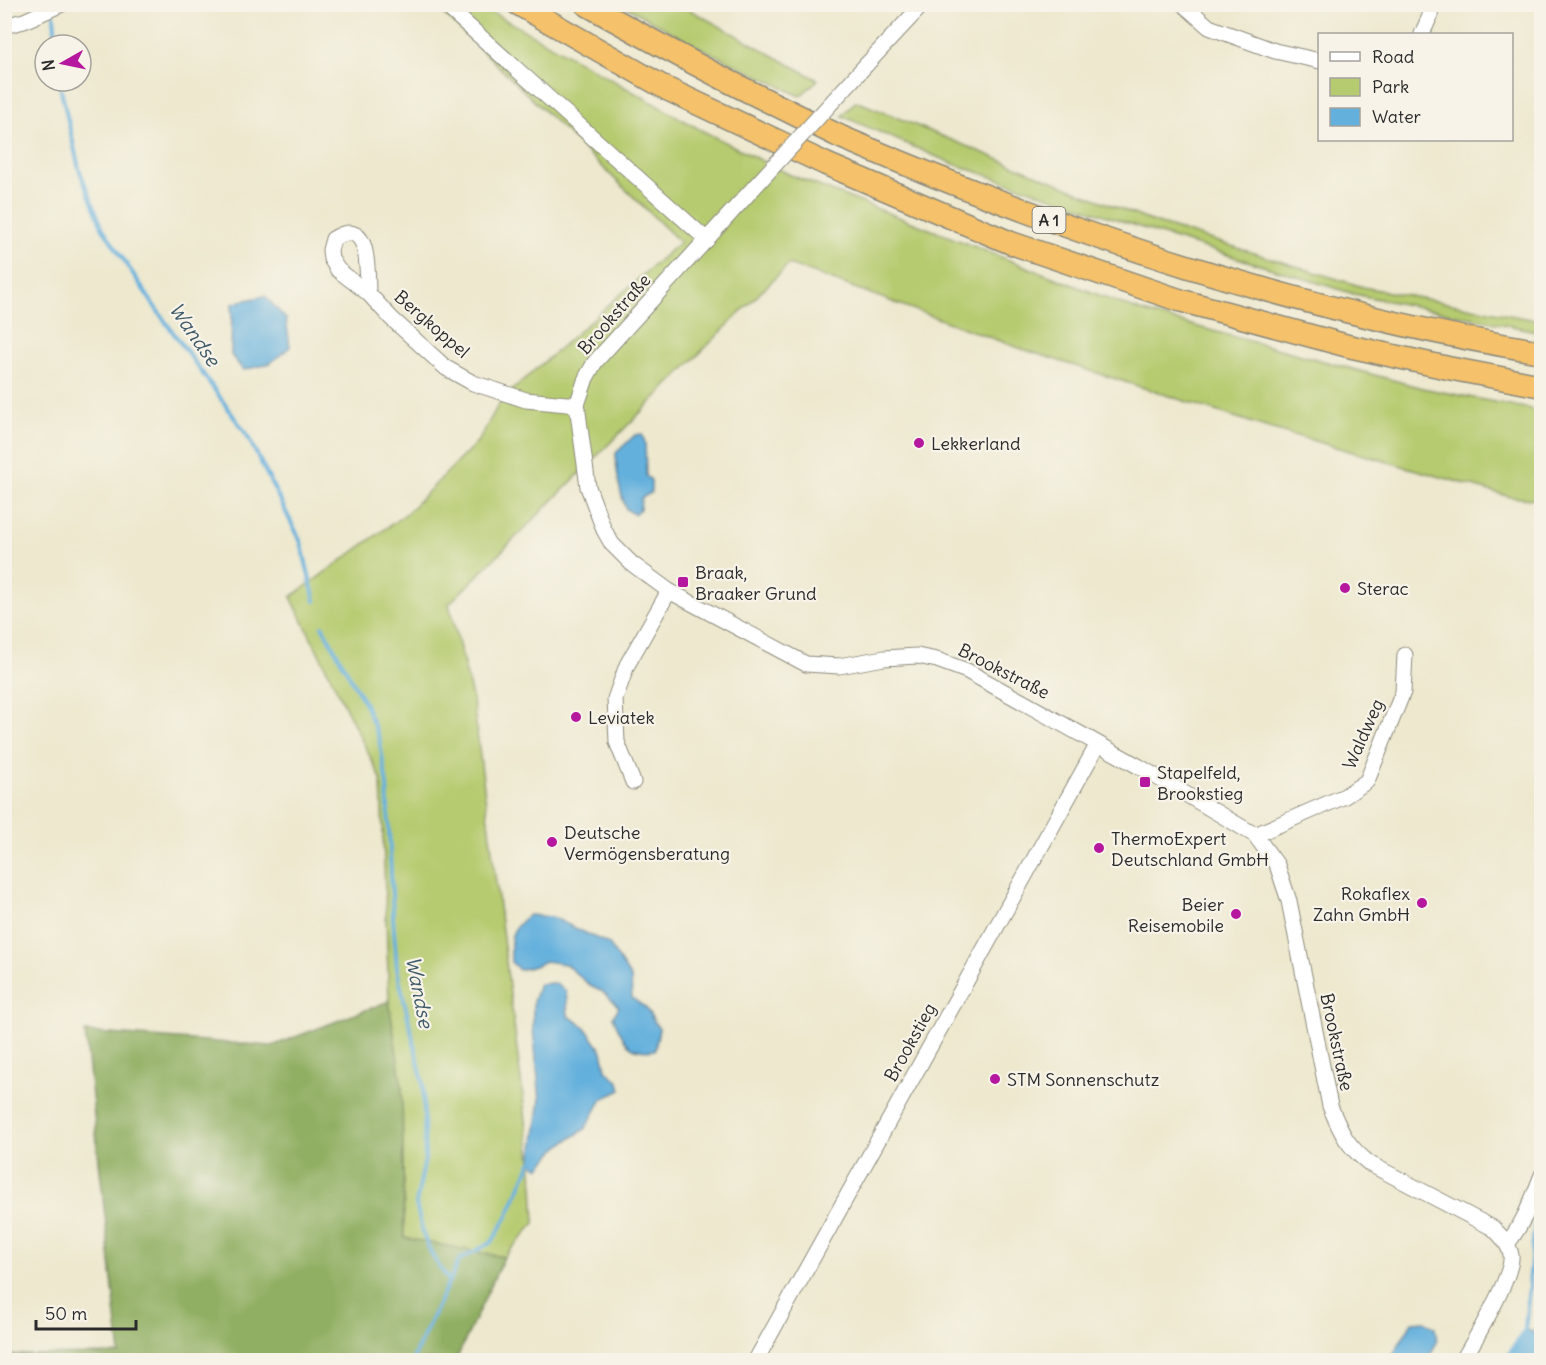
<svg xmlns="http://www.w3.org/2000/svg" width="1546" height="1365" viewBox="0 0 1546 1365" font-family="Delius,sans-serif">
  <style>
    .green { fill: #b6cb6f; stroke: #707b4d; stroke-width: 1.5 }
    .forest { fill: #90af62; stroke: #5e6d46; stroke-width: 1.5 }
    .water { fill: #64b0dd; stroke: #486e84; stroke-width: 1.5 }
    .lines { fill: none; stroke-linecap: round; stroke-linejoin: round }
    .stream { stroke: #64b0dd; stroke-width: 4 }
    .minor-casing { stroke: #8c8a7c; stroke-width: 17 }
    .highway-casing { stroke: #8c8a7c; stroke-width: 25 }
    .minor { stroke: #fff; stroke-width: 15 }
    .highway { stroke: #f5c16b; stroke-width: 22 }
    .minor-bridge-casing { stroke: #8c8a7c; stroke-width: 17; stroke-linecap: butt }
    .minor-bridge { stroke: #fff; stroke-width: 15 }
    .poi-dot { fill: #b5179e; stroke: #f7f3e8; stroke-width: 2 }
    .labels { text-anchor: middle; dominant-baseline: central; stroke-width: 4.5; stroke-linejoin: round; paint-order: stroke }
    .shield { fill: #f7f3e8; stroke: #686764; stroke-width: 1.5 }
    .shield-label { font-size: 16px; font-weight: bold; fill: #2b2b2b }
    .street-label { font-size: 18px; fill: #2b2b2b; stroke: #f7f3e8 }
    .poi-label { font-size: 18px; fill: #2b2b2b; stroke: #f7f3e8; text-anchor: start }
    .water-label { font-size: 20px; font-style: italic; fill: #3f5a69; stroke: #f7f3e8 }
  </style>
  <rect width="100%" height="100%" fill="#f7f3e8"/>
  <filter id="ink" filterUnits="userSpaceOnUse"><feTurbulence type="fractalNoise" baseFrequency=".0167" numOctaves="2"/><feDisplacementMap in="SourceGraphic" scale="12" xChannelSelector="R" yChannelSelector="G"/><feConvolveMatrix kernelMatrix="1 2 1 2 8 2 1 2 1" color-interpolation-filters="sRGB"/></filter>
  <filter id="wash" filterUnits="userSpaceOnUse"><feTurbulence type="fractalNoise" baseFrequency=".008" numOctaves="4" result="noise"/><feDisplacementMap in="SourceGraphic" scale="24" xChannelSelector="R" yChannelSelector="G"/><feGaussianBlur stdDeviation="1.35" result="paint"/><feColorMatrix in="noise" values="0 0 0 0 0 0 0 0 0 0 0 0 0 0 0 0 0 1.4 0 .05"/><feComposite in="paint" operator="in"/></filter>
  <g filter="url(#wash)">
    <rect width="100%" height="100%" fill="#ede8ce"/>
    <g class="green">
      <polygon points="435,5 479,5 701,130 788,174 1140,311 1422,388 1541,411 1541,500 1511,497 1269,428 1019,348 789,264 449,604 473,701 532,1168 535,1223 504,1257 404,1238 402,1088 389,1001 381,779 291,597 407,513 479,440 501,400 680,242"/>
      <polygon points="623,5 681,5 818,80 800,96 693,44"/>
      <polygon points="856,101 1148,220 1363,287 1541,321 1541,332 1354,294 1160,234 951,163 842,116"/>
    </g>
    <polygon class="forest" points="389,1001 402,1088 404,1238 504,1257 456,1360 5,1360 5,1355 120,1354 85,1032 272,1046"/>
    <g class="water">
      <polygon points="265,296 286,319 290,347 269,364 243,370 231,355 232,304 241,301"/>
      <path d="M642,434l3,9 1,33 5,4v13l-10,5 -1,11 -6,5 -8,-5c-7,-19 -10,-36 -10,-56l19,-18z"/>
      <path d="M529,915l23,2 57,27 22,34 1,20 14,10 13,21 -4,21c-29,4 -31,-10 -42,-33l6,-10 -16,-15 -11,-5 -27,-23 -20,-3 -10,5 -16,4 -8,-8c-1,-23 -2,-33 18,-47z"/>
      <polygon points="554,983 566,991 568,1016 584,1026 602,1051 606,1070 619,1082 621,1090 602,1099 585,1129 559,1146 539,1168 531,1162 540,1100 533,1028 533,1002 539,984"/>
      <polygon points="1425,1321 1435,1328 1437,1342 1427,1360 1390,1360 1412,1322"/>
      <polygon points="1525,1330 1540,1333 1540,1360 1505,1360"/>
    </g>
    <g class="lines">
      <g class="stream">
        <polyline points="54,15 56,45"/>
        <polyline points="59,81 79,169 102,227 157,310 247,435 301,542 315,601"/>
        <polyline points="322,626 365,704 379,738 387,785 393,918 397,969 423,1083 425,1159 416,1204 424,1237 433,1257 449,1281 416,1352 413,1360"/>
        <polyline points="450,1280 459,1260 492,1242 508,1215 531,1162"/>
        <polyline points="1505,1360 1525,1330 1536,1210"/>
      </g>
    </g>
  </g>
  <g filter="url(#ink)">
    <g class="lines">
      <defs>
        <g id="minor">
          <polyline points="444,4 707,240"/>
          <polyline points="1183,4 1209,27 1275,51 1320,61"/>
          <polyline points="4,26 24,21 62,4"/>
          <polyline points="1422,34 1430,16 1431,4"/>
          <polyline points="866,65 923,4"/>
          <path d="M738,205l-143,157 -9,16 -9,27 11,82 16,43 8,14 19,19 38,28 137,73 33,2 45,-8 33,-2 20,4 30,11 171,95 117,69 22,30 12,36 41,205c11,27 17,40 40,58l123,64c8,8 16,16 18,27 3,20 -37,86 -48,105"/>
          <path d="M368,293c-1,-23 3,-78 -35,-54l-3,11 1,9 7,11 30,23 23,25 55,50 27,15 53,17 51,5"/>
          <polyline points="633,782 617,742 615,699 627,665 669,591"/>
          <polyline points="1255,835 1345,796 1367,781 1403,692 1405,655"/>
          <path d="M1507,1244c17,-21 25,-44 35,-69"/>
          <polyline points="756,1360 1098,744"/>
        </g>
        <g id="highway">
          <polyline points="518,4 667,89 826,164 1011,243 1179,300 1348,346 1448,368 1542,386"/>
          <path d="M586,4c62,35 123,68 186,99 23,11 46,23 69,34 225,97 459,175 701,215"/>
        </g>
      </defs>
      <use href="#minor" class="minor-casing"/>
      <use href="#highway" class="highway-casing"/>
      <use href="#minor" class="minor"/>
      <use href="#highway" class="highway"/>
      <defs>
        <polyline id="minor-bridge" points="738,205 866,65"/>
      </defs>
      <use href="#minor-bridge" class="minor-bridge-casing"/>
      <use href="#minor-bridge" class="minor-bridge"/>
    </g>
  </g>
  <g class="poi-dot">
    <circle cx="919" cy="443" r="6"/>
    <rect x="677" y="576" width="12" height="12" rx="3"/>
    <circle cx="1345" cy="588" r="6"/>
    <circle cx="576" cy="717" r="6"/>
    <rect x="1139" y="776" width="12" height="12" rx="3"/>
    <circle cx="552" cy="842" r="6"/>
    <circle cx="1099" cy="848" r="6"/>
    <circle cx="1422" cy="903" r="6"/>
    <circle cx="1236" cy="914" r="6"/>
    <circle cx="995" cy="1079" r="6"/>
  </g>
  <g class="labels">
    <rect class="shield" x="1032.5" y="207" width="33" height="26" rx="4.5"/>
    <g class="shield-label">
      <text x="1049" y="220">A 1</text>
    </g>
    <g class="street-label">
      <text transform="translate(614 314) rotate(-49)">Brookstraße</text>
      <text transform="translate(432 324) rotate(41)">Bergkoppel</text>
      <text transform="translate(1004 671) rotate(27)">Brookstraße</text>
      <text transform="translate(1363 734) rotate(-66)">Waldweg</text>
      <text transform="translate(910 1042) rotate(-61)">Brookstieg</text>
      <text transform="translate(1337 1042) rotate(78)">Brookstraße</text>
    </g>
    <g class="poi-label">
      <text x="931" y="443">Lekkerland</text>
      <text x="695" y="572">Braak,<tspan x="695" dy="21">Braaker Grund</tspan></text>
      <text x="1357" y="588">Sterac</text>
      <text x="588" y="717">Leviatek</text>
      <text x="1157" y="772">Stapelfeld,<tspan x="1157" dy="21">Brookstieg</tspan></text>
      <text x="564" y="832">Deutsche<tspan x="564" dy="21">Vermögensberatung</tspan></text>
      <text x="1111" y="838">ThermoExpert<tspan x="1111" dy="21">Deutschland GmbH</tspan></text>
      <text x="1410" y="893" text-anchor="end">Rokaflex<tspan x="1410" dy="21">Zahn GmbH</tspan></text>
      <text x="1224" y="904" text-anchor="end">Beier<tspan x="1224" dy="21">Reisemobile</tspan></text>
      <text x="1007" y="1079">STM Sonnenschutz</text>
    </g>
    <g class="water-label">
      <text transform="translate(195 334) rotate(55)">Wandse</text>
      <text transform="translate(420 992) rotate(79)">Wandse</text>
    </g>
  </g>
  <rect width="1546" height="1365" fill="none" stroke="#f7f3e8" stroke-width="24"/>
  <rect x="1318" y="33" width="195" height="108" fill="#f7f3e8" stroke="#a5a39c" stroke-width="1.5"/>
  <rect x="1330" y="52" width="30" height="9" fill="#ffffff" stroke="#a5a39c" stroke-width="1.5"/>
  <text x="1372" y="63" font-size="18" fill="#2b2b2b">Road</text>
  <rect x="1330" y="78" width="30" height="18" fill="#b6cb6f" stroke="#a5a39c" stroke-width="1.5"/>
  <text x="1372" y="93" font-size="18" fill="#2b2b2b">Park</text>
  <rect x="1330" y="108" width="30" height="18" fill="#64b0dd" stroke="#a5a39c" stroke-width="1.5"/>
  <text x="1372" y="123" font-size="18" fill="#2b2b2b">Water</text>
  <g transform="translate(63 63) rotate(261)"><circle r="28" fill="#f7f3e8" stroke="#a5a39c" stroke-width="1.5"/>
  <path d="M0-4.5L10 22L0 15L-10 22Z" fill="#b5179e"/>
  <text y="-9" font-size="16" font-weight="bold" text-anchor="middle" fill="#2b2b2b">N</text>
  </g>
  <path d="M36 1320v9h100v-9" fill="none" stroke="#2b2b2b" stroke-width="3"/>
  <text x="45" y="1320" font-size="18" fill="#2b2b2b" stroke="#f7f3e8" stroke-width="4.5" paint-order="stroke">50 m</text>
</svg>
